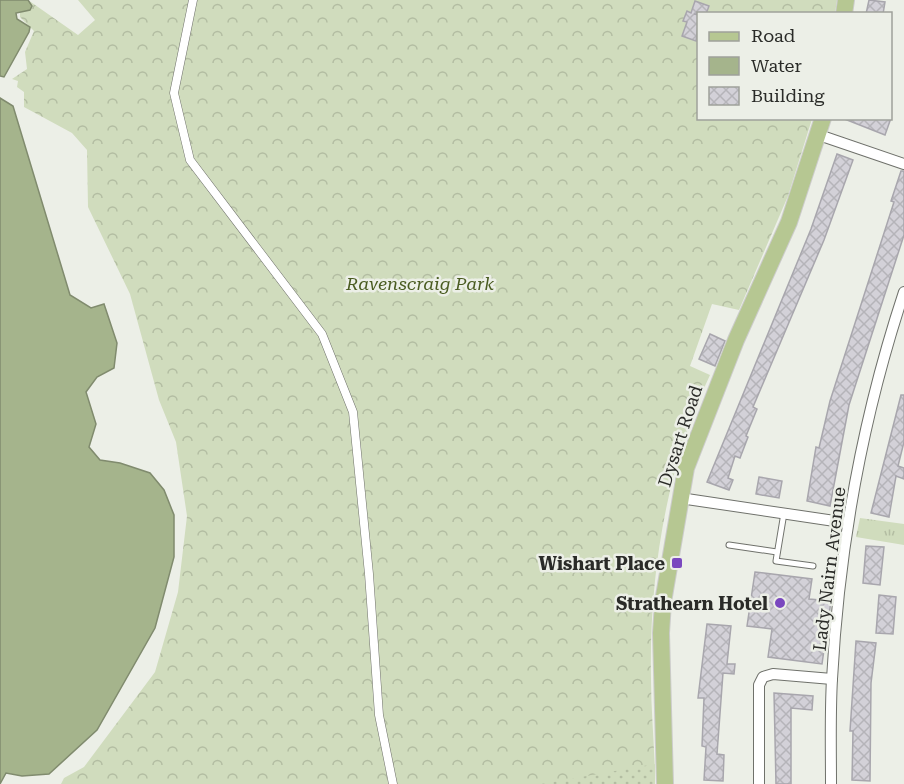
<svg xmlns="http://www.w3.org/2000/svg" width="904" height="784" viewBox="0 0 904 784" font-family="'Roboto Serif',serif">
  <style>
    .grass { fill: url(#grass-tufts) }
    .forest { fill: url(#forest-crowns) }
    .garden { fill: url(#garden-dots) }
    .water { fill: #a5b48c; stroke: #808b6e; stroke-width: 1.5 }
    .building { fill: url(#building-cross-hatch); stroke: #a8a6ad; stroke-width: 1.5 }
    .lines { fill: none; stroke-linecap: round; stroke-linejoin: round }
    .service-casing { stroke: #6f716b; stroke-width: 7 }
    .pedestrian-casing { stroke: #6f716b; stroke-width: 9 }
    .minor-casing { stroke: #6f716b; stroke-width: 12 }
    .primary-casing { stroke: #cccccb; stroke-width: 18 }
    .service { stroke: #fff; stroke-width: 5 }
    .pedestrian { stroke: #fff; stroke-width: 8 }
    .minor { stroke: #fff; stroke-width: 10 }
    .primary { stroke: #b6c792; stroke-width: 16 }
    .poi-dot { fill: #7a48bf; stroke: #ecefe7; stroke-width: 2 }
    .labels { text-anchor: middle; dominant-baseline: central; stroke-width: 5; stroke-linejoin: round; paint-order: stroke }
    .park-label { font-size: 18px; font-style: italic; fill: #4a5c21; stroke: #ecefe7 }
    .street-label { font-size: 18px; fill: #2a2b28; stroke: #ecefe7 }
    .poi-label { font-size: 18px; font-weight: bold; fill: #2a2b28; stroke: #ecefe7; text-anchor: end }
  </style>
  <defs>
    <pattern id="grass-tufts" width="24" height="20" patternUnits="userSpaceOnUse" patternTransform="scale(1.5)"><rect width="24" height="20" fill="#d0dcbd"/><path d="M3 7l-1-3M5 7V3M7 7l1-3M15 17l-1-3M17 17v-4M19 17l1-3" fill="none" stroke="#b3bda2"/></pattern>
    <pattern id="forest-crowns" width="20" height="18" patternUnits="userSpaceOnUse" patternTransform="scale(1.5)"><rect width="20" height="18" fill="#d0dcbd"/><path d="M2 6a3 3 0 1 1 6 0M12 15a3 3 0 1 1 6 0" fill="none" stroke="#b3bda2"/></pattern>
    <pattern id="garden-dots" width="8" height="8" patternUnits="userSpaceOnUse" patternTransform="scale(1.5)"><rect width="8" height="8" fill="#d0dcbd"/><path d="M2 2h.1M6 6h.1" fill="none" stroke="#b3bda2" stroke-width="1.8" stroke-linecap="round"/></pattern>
    <pattern id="building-cross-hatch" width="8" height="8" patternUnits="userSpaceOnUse" patternTransform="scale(1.5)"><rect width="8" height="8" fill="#d3d1d8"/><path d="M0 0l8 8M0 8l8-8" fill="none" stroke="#b5b4b9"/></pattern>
  </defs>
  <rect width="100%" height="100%" fill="#ecefe7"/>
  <polygon class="grass" points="860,518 904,524 904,545 856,537"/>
  <path class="forest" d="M28,0l50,35 17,-15 -17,-20h759l-2,13 -137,1v104l114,1 -24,77 -49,114 -27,-6 -22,62 20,9c-44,93 -61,201 -59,304 0,35 4,70 4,105h-594l3,-6 20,-11 71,-95 23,-80 9,-76 -11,-74 -17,-42 -29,-106 -42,-87 -1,-57 -15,-17 -48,-26v-15l-7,-5 1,-6 -6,-2 15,-10 -2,-17 9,-21 -14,-14v-4l4,-3z"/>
  <polygon class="garden" points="655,764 655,784 541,784"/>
  <g class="water">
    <polygon points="0,0 28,0 32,6 30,10 16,13 17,19 30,27 29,32 4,77 0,76"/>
    <polygon points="0,98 13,106 70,295 91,308 104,304 117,343 114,368 97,377 86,392 96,424 89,447 100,460 120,463 150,473 164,490 174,515 174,557 155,628 97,730 49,774 22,776 6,773 0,784"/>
  </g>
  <g class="building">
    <polygon points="869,0 885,2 883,14 866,14"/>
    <polygon points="695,1 709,6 706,14 694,14 699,15 696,41 682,36 687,22 683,21 687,11 691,13"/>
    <polygon points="842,118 891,118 885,135"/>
    <polygon points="837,154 853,160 824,240 753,407 757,409 746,436 748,437 740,458 735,456 728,478 733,480 729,490 707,482 811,229"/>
    <polygon points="901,171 904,171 904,235 849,405 830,506 807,501 816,447 819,448 830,401 894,202 891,201"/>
    <polygon points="710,334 725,341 715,366 699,359"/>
    <polygon points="901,395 904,395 904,442 898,466 904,468 904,479 896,476 889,517 871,513"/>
    <polygon points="759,477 782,481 779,498 756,494"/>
    <polygon points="866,546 884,547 880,585 863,583"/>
    <polygon points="755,572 812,579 809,599 831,601 822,664 768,657 772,629 747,626"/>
    <polygon points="879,595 896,597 893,634 876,633"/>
    <polygon points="707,624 731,626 727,664 735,664 734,674 723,673 717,754 724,755 723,781 704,780 706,747 702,746 704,698 698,698"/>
    <polygon points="856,641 876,643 871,683 870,781 852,780 853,731 850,731"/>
    <polygon points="774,693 813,696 812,710 791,708 791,784 776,784"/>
  </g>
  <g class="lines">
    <defs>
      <g id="service">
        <polyline points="784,513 776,561 813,566"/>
        <polyline points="729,545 777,552"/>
      </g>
      <polyline id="pedestrian" points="193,0 174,93 190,160 322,334 353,412 369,574 379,715 393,784"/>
      <g id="minor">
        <polyline points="819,135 904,164"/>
        <polyline points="680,498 848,523"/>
        <polyline points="759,784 759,685 763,677 773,674 832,679"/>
        <path d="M831,784c0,-35 -1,-70 1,-105 7,-131 31,-263 72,-387"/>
      </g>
      <g id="primary">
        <polyline points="844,14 846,0"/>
        <polyline points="665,784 661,633 663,602 686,468 736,340 789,222 823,118"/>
      </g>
    </defs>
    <use href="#service" class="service-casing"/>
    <use href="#pedestrian" class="pedestrian-casing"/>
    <use href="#minor" class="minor-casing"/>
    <use href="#primary" class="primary-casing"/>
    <use href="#service" class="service"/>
    <use href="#pedestrian" class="pedestrian"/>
    <use href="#minor" class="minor"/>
    <use href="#primary" class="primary"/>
  </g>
  <g class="poi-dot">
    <rect x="671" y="557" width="12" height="12" rx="3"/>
    <circle cx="780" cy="603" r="6"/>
  </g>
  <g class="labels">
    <g class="park-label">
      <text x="420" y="283">Ravenscraig Park</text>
    </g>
    <g class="street-label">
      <text transform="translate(680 436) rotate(-72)">Dysart Road</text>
      <text transform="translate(829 569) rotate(-83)">Lady Nairn Avenue</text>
    </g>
    <g class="poi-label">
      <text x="665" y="563">Wishart Place</text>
      <text x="768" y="603">Strathearn Hotel</text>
    </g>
  </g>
  <rect x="697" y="12" width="195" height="108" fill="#ecefe7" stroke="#9ea19b" stroke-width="1.5"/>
  <rect x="709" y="32" width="30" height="9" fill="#b6c792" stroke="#9ea19b" stroke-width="1.5"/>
  <text x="751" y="42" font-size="18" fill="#2a2b28">Road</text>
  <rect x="709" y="57" width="30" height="18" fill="#a5b48c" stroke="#9ea19b" stroke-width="1.5"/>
  <text x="751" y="72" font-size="18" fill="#2a2b28">Water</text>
  <rect x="709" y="87" width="30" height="18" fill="url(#building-cross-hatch)" stroke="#9ea19b" stroke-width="1.5"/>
  <text x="751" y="102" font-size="18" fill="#2a2b28">Building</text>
</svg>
